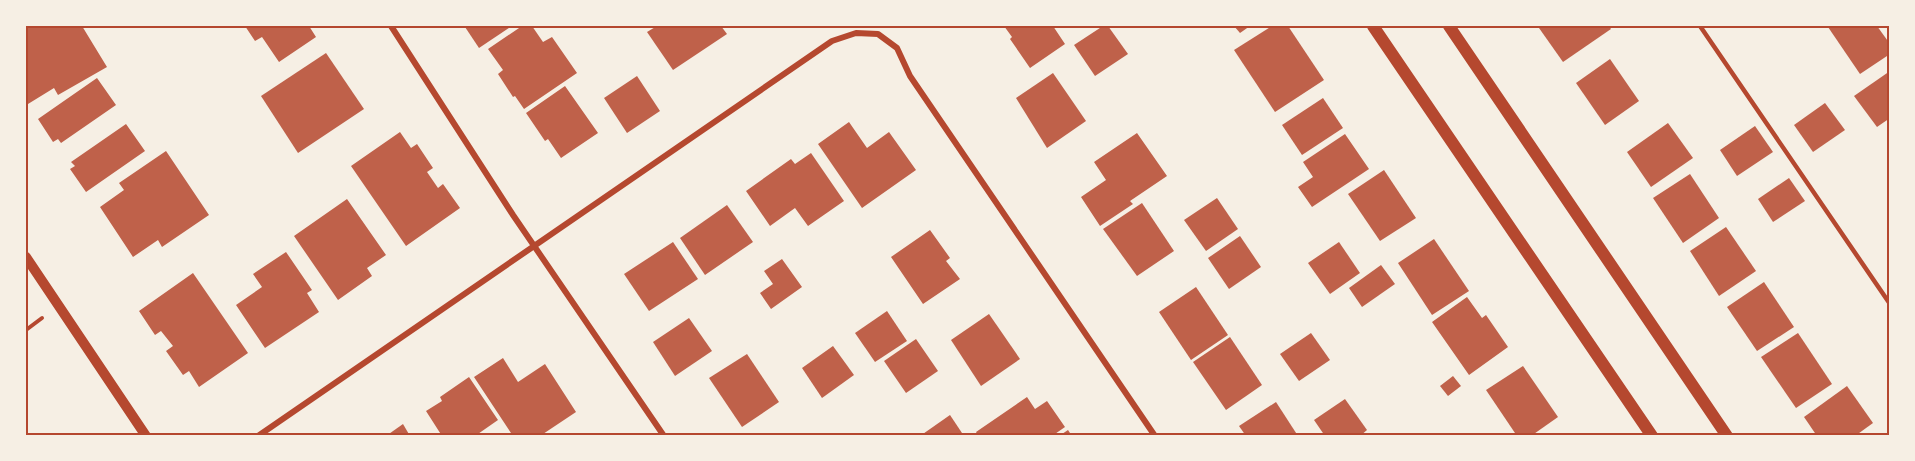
<svg xmlns="http://www.w3.org/2000/svg" width="1915" height="461" viewBox="0 0 1915 461" font-family="Barlow,sans-serif">
  <style>
    .building { fill: #bf614a }
    .lines { fill: none; stroke-linecap: round; stroke-linejoin: round }
    .path { stroke: #b5482f; stroke-width: 4 }
    .service { stroke: #b5482f; stroke-width: 4.5 }
    .minor { stroke: #b5482f; stroke-width: 6 }
    .tertiary { stroke: #b5482f; stroke-width: 10 }
    .secondary { stroke: #b5482f; stroke-width: 12 }
    .neatline { fill: none; stroke: #b5482f; stroke-width: 2 }
  </style>
  <rect width="100%" height="100%" fill="#f6efe4"/>
  <g class="building">
    <polygon points="26,26 82,26 107,67 58,95 54,88 28,104 26,99"/>
    <polygon points="245,26 309,26 316,37 279,62 262,37 255,41"/>
    <polygon points="468,26 512,26 479,48 465,27"/>
    <polygon points="522,26 532,26 543,42 552,37 577,73 524,109 515,96 513,97 498,74 503,70 488,49"/>
    <polygon points="657,26 721,26 727,34 673,70 647,32"/>
    <polygon points="1004,26 1053,26 1065,44 1030,68 1010,39 1012,37"/>
    <polygon points="1103,26 1108,26 1128,54 1095,76 1074,45"/>
    <polygon points="1234,26 1250,26 1240,33"/>
    <polygon points="1272,26 1288,26 1324,80 1275,112 1234,50"/>
    <polygon points="1543,26 1609,26 1611,29 1563,62 1539,28"/>
    <polygon points="1831,26 1877,26 1890,44 1890,54 1860,74 1828,27"/>
    <polygon points="326,53 364,109 298,153 261,96"/>
    <polygon points="1610,59 1639,101 1605,125 1576,83"/>
    <polygon points="1890,71 1890,118 1877,127 1854,96"/>
    <polygon points="1053,73 1086,121 1047,148 1016,98"/>
    <polygon points="637,76 660,111 627,133 604,98"/>
    <polygon points="97,78 116,105 61,143 58,139 53,142 38,119"/>
    <polygon points="565,86 598,133 561,158 548,139 545,141 526,113"/>
    <polygon points="1323,98 1343,128 1302,155 1282,125"/>
    <polygon points="1825,103 1845,130 1813,152 1794,125"/>
    <polygon points="849,122 867,148 889,132 916,170 862,208 818,144"/>
    <polygon points="1668,123 1693,158 1651,187 1627,152"/>
    <polygon points="126,124 145,151 86,192 70,169 75,166 71,162"/>
    <polygon points="1755,126 1773,152 1737,176 1720,150"/>
    <polygon points="400,132 411,148 417,144 433,168 427,172 438,188 443,184 460,208 406,246 351,166"/>
    <polygon points="1137,133 1167,176 1130,201 1133,204 1100,226 1081,197 1106,180 1094,162"/>
    <polygon points="1345,134 1369,169 1312,207 1298,187 1313,177 1303,162"/>
    <polygon points="166,151 209,215 162,247 158,240 133,257 100,207 124,190 119,183"/>
    <polygon points="811,153 844,201 808,226 795,208 770,226 746,191 791,159 795,164"/>
    <polygon points="1384,170 1416,218 1380,241 1348,194"/>
    <polygon points="1690,174 1719,218 1683,243 1653,198"/>
    <polygon points="1789,178 1805,201 1773,222 1758,199"/>
    <polygon points="1217,198 1238,229 1206,251 1184,220"/>
    <polygon points="347,199 386,255 367,268 372,276 338,300 294,236"/>
    <polygon points="1142,203 1174,251 1137,276 1103,229"/>
    <polygon points="727,205 753,242 705,275 680,238"/>
    <polygon points="1726,227 1756,271 1719,296 1690,251"/>
    <polygon points="930,230 950,258 946,261 960,279 923,304 891,257"/>
    <polygon points="1240,236 1261,267 1229,289 1208,258"/>
    <polygon points="1434,239 1469,291 1432,315 1398,263"/>
    <polygon points="673,242 698,279 649,311 624,274"/>
    <polygon points="1339,242 1360,273 1330,294 1308,263"/>
    <polygon points="286,252 312,290 307,293 319,312 265,348 236,305 262,287 253,274"/>
    <polygon points="782,259 802,287 771,309 760,293 773,284 764,271"/>
    <polygon points="1381,265 1395,284 1362,307 1349,288"/>
    <polygon points="193,273 248,353 199,387 189,371 183,375 166,351 173,346 161,331 155,335 139,311"/>
    <polygon points="1764,282 1794,327 1757,351 1727,307"/>
    <polygon points="1196,287 1228,335 1191,360 1159,312"/>
    <polygon points="1467,297 1482,318 1486,315 1508,347 1469,375 1432,322"/>
    <polygon points="887,311 907,341 875,362 855,333"/>
    <polygon points="989,314 1020,359 981,386 951,340"/>
    <polygon points="689,318 712,351 675,376 653,342"/>
    <polygon points="1311,333 1330,360 1299,381 1280,354"/>
    <polygon points="1798,333 1832,384 1796,408 1761,357"/>
    <polygon points="1230,337 1262,385 1226,410 1193,362"/>
    <polygon points="916,339 938,371 906,393 884,361"/>
    <polygon points="833,346 854,375 822,398 802,368"/>
    <polygon points="747,354 779,402 742,427 709,378"/>
    <polygon points="503,358 518,382 545,364 576,412 540,436 513,436 474,377"/>
    <polygon points="1523,366 1558,417 1531,436 1517,436 1486,390"/>
    <polygon points="1453,376 1461,386 1448,396 1440,386"/>
    <polygon points="469,377 498,420 475,436 442,436 426,411 442,401 440,397"/>
    <polygon points="1847,386 1873,423 1855,436 1817,436 1804,417"/>
    <polygon points="1027,397 1035,409 1047,401 1065,427 1052,436 978,436 976,432"/>
    <polygon points="1345,399 1367,430 1360,436 1325,436 1314,420"/>
    <polygon points="1276,402 1298,436 1246,436 1239,426"/>
    <polygon points="950,415 964,436 920,436"/>
    <polygon points="403,424 410,436 386,436"/>
    <polygon points="1068,430 1072,436 1059,436"/>
  </g>
  <g class="lines">
    <polyline class="path" points="26,330 42,318"/>
    <polyline class="service" points="1700,26 1890,304"/>
    <g class="minor">
      <polyline points="391,26 513,215 664,436"/>
      <polyline points="258,436 832,41 856,33 878,34 897,48 910,76 1155,436"/>
    </g>
    <polyline class="tertiary" points="26,257 146,436"/>
    <g class="secondary">
      <polyline points="1373,26 1652,436"/>
      <polyline points="1449,26 1727,436"/>
    </g>
  </g>
  <rect width="1915" height="461" fill="none" stroke="#f6efe4" stroke-width="54"/>
  <rect x="27" y="27" width="1861" height="407" class="neatline"/>
</svg>
